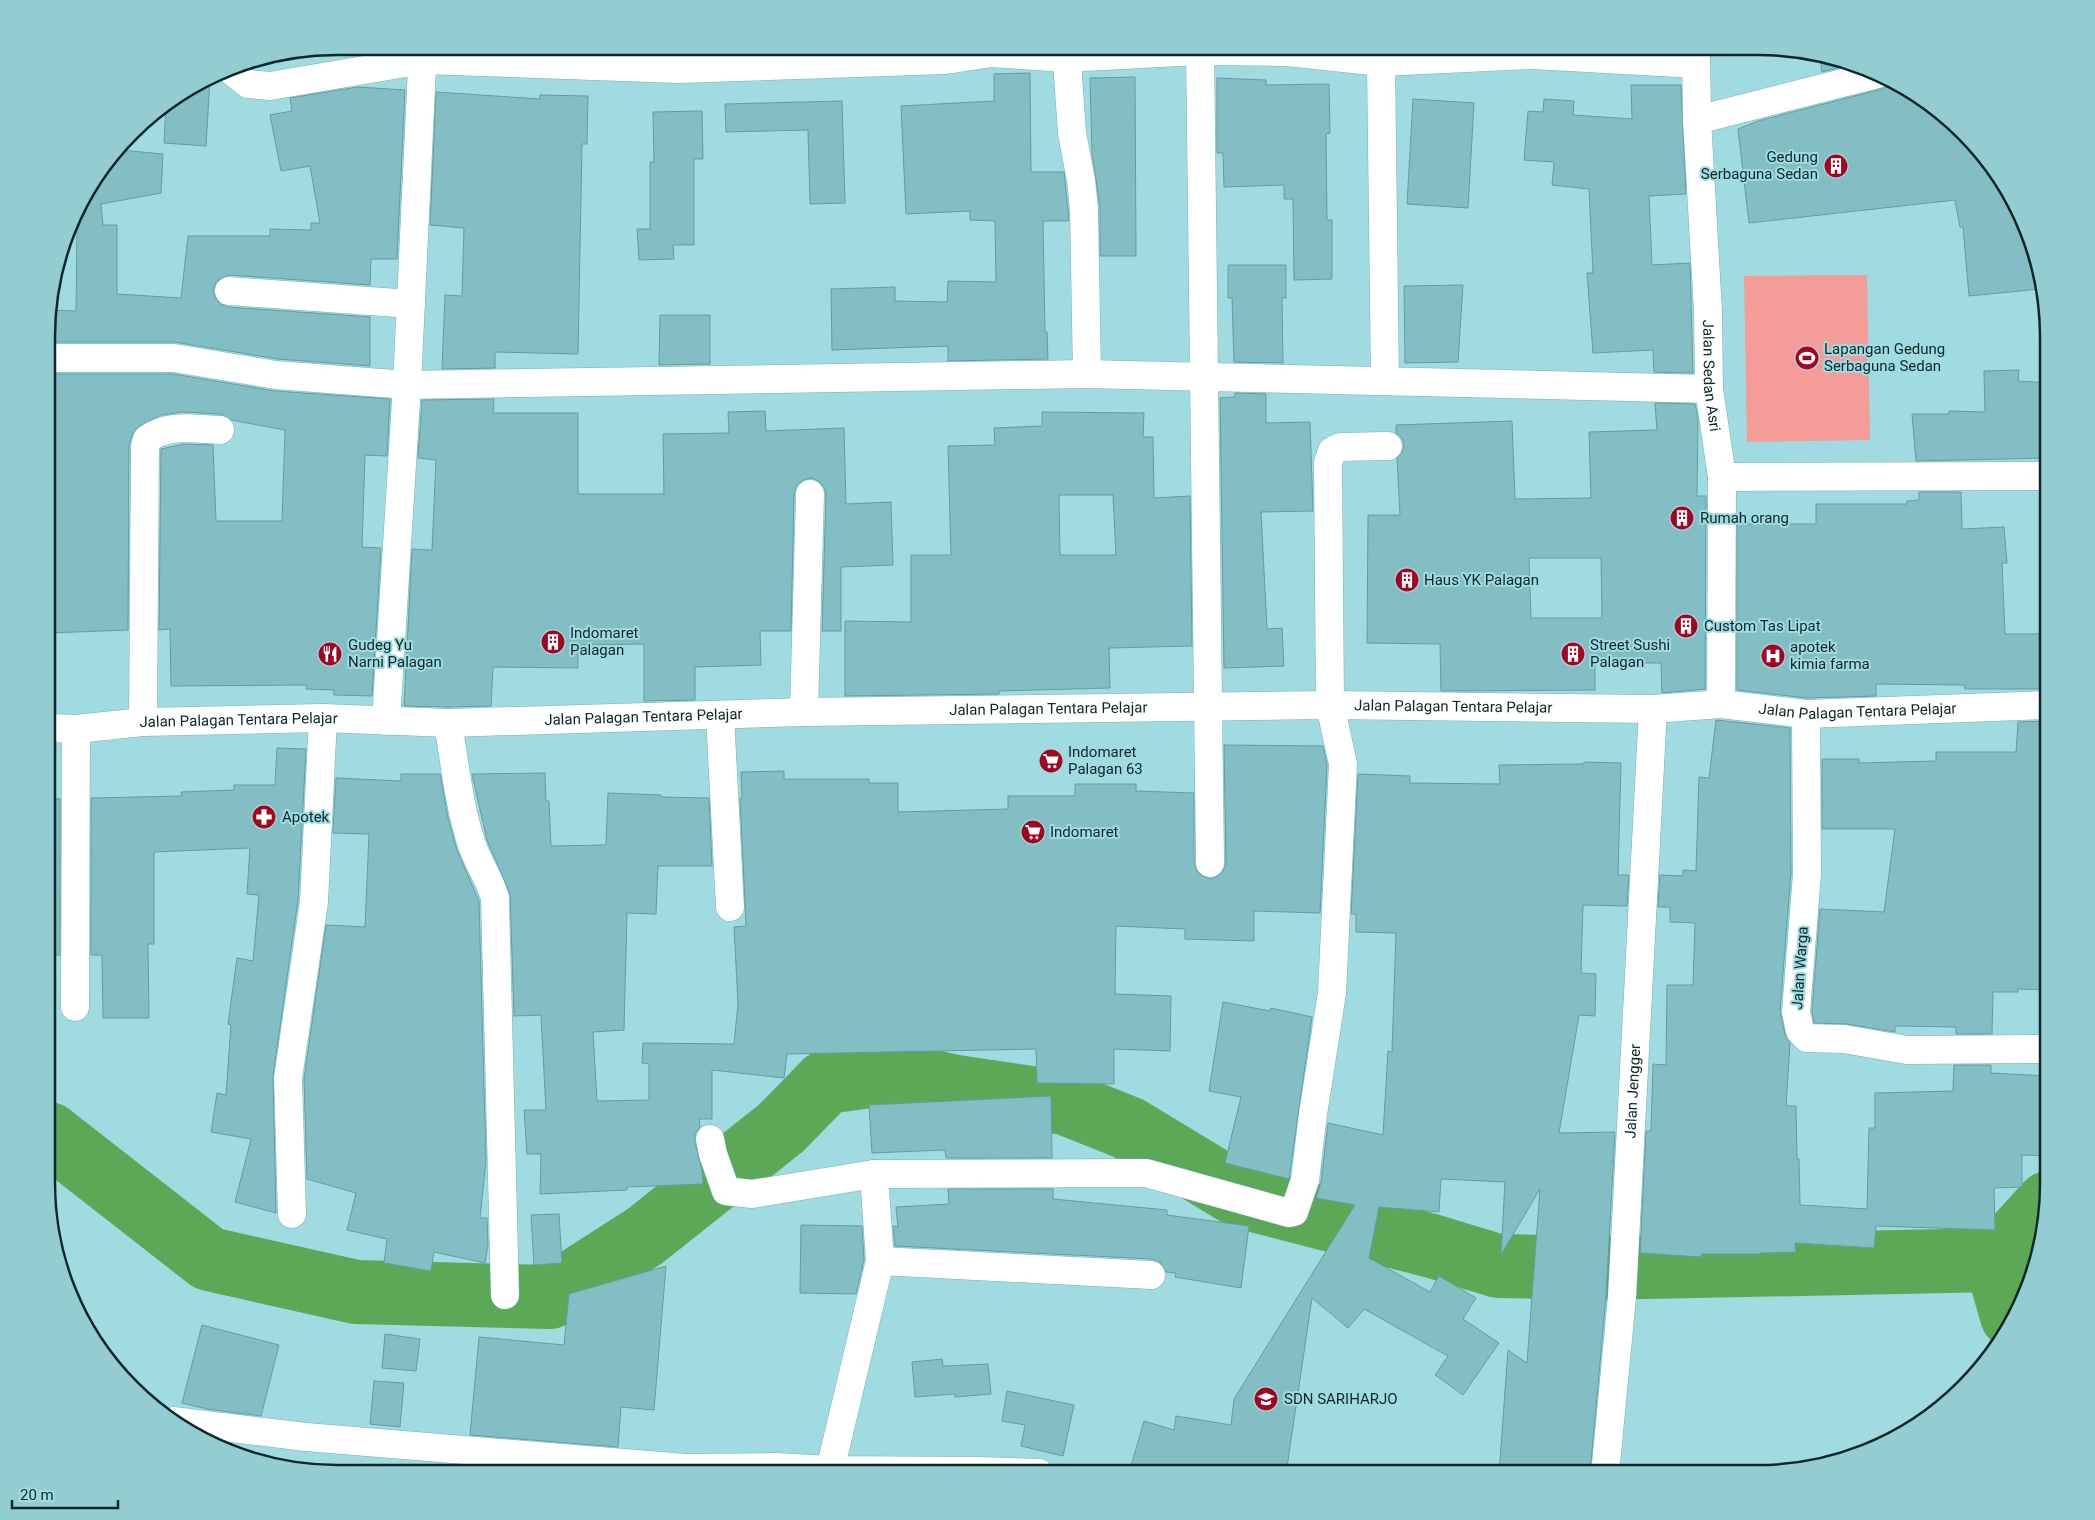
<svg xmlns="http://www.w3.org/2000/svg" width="2095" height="1520" viewBox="0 0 2095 1520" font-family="Roboto,sans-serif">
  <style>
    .green { fill: #f49c98 }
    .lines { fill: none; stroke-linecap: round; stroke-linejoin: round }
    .river { stroke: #5ba857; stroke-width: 64 }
    .building { fill: #83bec4; stroke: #639da2; fill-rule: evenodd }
    .minor-casing { stroke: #77b2b7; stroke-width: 29 }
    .major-casing { stroke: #77b2b7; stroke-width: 29 }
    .minor { stroke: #fff; stroke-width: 28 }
    .major { stroke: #fff; stroke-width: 28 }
    .labels { text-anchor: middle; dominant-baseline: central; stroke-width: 4; stroke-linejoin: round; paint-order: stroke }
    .poi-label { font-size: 15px; fill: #0e2729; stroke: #9fdbe0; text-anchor: start }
    .street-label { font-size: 15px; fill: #0e2729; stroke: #9fdbe0 }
    .rim { fill: none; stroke: #0e2729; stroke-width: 2.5 }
  </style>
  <rect width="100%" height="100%" fill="#9fdbe0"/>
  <polygon class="green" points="1867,275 1870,440 1747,442 1744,276"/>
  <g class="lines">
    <g class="river">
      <polyline points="49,1134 209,1259 356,1292 550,1297 645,1236 781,1128 826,1082 892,1073 956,1087 1065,1103 1128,1128 1242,1197 1432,1246 1498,1266 1599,1268 1996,1260 2048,1203"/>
      <polyline points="1996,1260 2012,1316"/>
    </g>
  </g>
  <g class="building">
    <polygon points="1820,57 1852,64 1822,72"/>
    <polygon points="1030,73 1031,172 1064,172 1068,210 1069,221 1043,221 1045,332 1047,332 1048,359 948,361 948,346 832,350 831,289 895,287 895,301 947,302 948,281 996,282 995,221 970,220 970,211 906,214 901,106 994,101 994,74"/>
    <polygon points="1135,77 1136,256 1100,256 1100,207 1092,153 1090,78"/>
    <polygon points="210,78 206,146 164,143 166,105"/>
    <polygon points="1217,78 1266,80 1266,85 1329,84 1330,133 1326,134 1327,220 1332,220 1332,279 1294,280 1293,199 1284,199 1284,185 1224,187 1223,153 1217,153"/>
    <polygon points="1891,81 1935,107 1977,146 2019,208 2040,289 1969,296 1963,227 1960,227 1955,200 1749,223 1738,129 1758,121 1882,89 1889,85"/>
    <polygon points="1631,85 1681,85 1686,194 1649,196 1652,265 1690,263 1693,373 1654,372 1653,350 1593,353 1587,273 1593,273 1589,189 1552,185 1554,162 1524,160 1528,111 1543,112 1544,99 1574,101 1573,115 1632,119"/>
    <polygon points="358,87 405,90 397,259 371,259 370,285 230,275 223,277 216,282 213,290 215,297 220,304 228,307 370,317 370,366 278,359 174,342 49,342 49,310 76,311 77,227 71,227 76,208 121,150 163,154 161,193 101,204 103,225 117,225 117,294 181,298 188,236 270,236 270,229 311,230 311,223 320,223 310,166 281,171 270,115 292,111 290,98"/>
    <polygon points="436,92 540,99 540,95 588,96 587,144 582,144 578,354 495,352 495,368 442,369 445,295 462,296 464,228 430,225"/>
    <polygon points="1413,99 1474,103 1468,208 1407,204"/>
    <polygon points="842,101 845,203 810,204 808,130 726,132 725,104"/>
    <polygon points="702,111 703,159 694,159 694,245 673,245 674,259 639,260 637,229 650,229 650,162 654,162 653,112"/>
    <polygon points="1228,265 1286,265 1286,298 1282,298 1283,363 1234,362 1232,298 1228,298"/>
    <polygon points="1463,285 1458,362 1405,363 1404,286"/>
    <polygon points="660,315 710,315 710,364 659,365"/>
    <polygon points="2019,370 2018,381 2048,383 2048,458 1916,461 1912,414 1949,414 1949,411 1985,412 1984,371"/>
    <polygon points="49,374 173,374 275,391 390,399 387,456 365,455 362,547 381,548 372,696 334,695 334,690 306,689 307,685 171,686 170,629 159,630 161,449 183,444 213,445 216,521 282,521 285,430 231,420 221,414 182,412 161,415 139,426 132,435 129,446 128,630 49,633"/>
    <polygon points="1235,393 1266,394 1266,423 1310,422 1313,511 1261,512 1267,629 1282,628 1284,666 1224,668 1220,398 1235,397"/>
    <polygon points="494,399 493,413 578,413 578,494 664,494 663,434 729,433 728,412 765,411 766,431 844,428 846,504 891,502 893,565 841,567 841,631 822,631 826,494 824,487 819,481 811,478 803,480 797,485 794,494 791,631 760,631 761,665 695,667 695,700 644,701 644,644 578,645 578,668 493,667 491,706 448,707 404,706 412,549 432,550 436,460 418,458 422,400"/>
    <path d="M1655,403l40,1 3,14 -1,78h9l-1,193 -43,4 -1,-30h-66v27l-154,1 -1,-47 -73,-1 1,-128h32l-3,-57 5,-5 2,-8 -2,-7 -6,-5v-8l116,-4 3,78 76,-1 -2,-66 68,-2zM1529,558h72l1,60h-71z"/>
    <path d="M1042,412l102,1 -1,24h10l1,61 36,-2 2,150 -83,2 1,40 -111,3v3l-154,2v-75l66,1v-67h40l-3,-109 47,-1 -1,-17 48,-2zM1059,495h54l3,60h-56z"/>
    <polygon points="1919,492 1961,492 1962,529 2004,527 2007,563 2002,563 2005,634 2048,634 2048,689 1965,689 1964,685 1876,684 1876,696 1807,698 1737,690 1737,524 1816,524 1816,504 1907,504 1907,501 1919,500"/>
    <polygon points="1716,720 1790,728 1791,873 1780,1011 1785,1034 1790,1043 1786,1106 1796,1106 1797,1159 1799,1159 1800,1205 1867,1209 1869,1128 1875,1128 1875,1093 1953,1091 1954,1065 1991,1065 1991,1073 2048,1076 2046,1156 2022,1155 2022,1187 1994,1188 1995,1230 1876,1226 1874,1248 1795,1243 1796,1252 1760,1253 1760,1254 1701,1254 1701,1257 1640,1253 1646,1131 1651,1131 1653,1064 1666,1065 1667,985 1693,985 1695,923 1670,922 1670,907 1658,907 1660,875 1683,876 1683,870 1696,871 1699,777 1709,778"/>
    <polygon points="2048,721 2048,990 2018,989 2018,992 1993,992 1992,1034 1956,1034 1956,1027 1895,1026 1895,1032 1847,1024 1814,1023 1812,1011 1820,909 1884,912 1895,829 1822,829 1822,759 1859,759 1859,763 1936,761 1936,752 2016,752 2018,722"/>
    <polygon points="1224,745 1323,746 1327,765 1320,913 1254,911 1254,941 1185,939 1185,929 1116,926 1115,994 1171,996 1170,1051 1114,1049 1114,1084 1037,1083 1036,1049 787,1054 784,1078 712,1070 712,1119 699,1119 700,1127 695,1134 695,1142 702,1170 703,1184 627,1187 627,1190 540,1194 541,1154 527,1154 524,1110 546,1110 541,1015 514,1016 510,894 487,840 472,774 545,773 546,801 549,801 551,846 606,845 608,793 661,795 661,797 709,798 712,866 658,866 656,914 627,913 624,1030 593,1032 597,1101 649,1100 649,1064 642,1063 643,1043 734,1044 738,1003 734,927 746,926 740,798 742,798 741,772 784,771 784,779 869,779 869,783 898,783 898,812 1008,809 1008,796 1075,796 1075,784 1136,784 1136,791 1194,793 1194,864 1197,871 1202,876 1211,879 1218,876 1223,871 1226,863"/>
    <polygon points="277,748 306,749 298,900 273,1076 276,1213 235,1202 251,1139 211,1132 217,1093 226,1095 231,1025 228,1024 237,958 253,961 259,895 247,894 250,848 154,852 154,944 148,944 149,1018 103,1018 102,955 91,955 91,798 182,796 181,792 234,790 234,785 275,785"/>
    <polygon points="1584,762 1621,763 1618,875 1629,875 1627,906 1583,905 1581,973 1596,974 1595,1016 1579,1015 1559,1133 1615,1132 1606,1296 1590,1474 1499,1474 1508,1350 1527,1363 1540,1189 1501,1255 1505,1182 1441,1179 1439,1212 1379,1207 1369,1258 1430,1292 1439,1276 1476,1298 1463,1319 1499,1343 1463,1395 1435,1375 1448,1356 1364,1309 1348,1328 1312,1298 1286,1474 1129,1473 1144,1421 1174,1430 1176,1416 1231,1425 1234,1399 1355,1205 1316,1198 1321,1182 1328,1123 1383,1135 1388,1051 1392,1052 1396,933 1356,932 1356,914 1351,914 1358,774 1410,776 1410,783 1500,784 1499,765 1584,764"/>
    <polygon points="401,774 440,774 448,818 457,850 479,901 486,1161 480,1218 487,1218 488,1245 485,1263 434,1252 431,1271 384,1263 387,1239 347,1230 356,1193 307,1179 304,1079 326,925 365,927 369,834 333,833 336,778 401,781"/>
    <rect x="49" y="799" width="11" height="156"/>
    <polygon points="1223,1002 1270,1011 1271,1008 1312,1017 1289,1179 1225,1163 1241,1097 1209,1091"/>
    <polygon points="1051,1096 1052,1158 946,1158 945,1150 872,1153 869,1105"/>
    <polygon points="948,1189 1053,1189 1053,1199 1167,1210 1167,1215 1249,1226 1241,1288 1175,1277 1176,1273 1166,1272 1160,1262 1152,1259 895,1246 893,1226 898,1227 896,1207 949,1204"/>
    <polygon points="559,1214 562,1263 534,1265 531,1215"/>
    <polygon points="801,1225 862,1226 864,1260 856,1294 800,1293"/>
    <polygon points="666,1266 654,1410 621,1407 618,1447 470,1435 479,1337 564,1345 569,1294"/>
    <polygon points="202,1325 279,1345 261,1416 207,1409 182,1403"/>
    <polygon points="385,1334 420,1339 416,1371 382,1368"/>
    <polygon points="942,1359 943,1366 988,1364 991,1394 955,1397 955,1394 915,1397 912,1362"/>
    <polygon points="374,1381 404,1383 400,1427 370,1424"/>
    <polygon points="1007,1391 1074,1405 1063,1456 1021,1446 1025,1425 1002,1421"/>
  </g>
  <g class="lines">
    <defs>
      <g id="minor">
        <polyline points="1066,47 1072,133 1081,180 1084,209 1087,374"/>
        <polyline points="1200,47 1210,863"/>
        <path id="s1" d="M1696,47l1,73 11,191 1,78 13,88 -1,227"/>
        <polyline points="1381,62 1385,381"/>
        <polyline points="228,68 248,84 270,86 423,60 679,69 946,60 991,53 1065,58 1199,51 1287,52 1381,62 1533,55 1696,64"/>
        <polyline points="1697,120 1878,74"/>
        <polyline points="229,291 411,304"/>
        <polyline points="49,358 174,358 276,375 407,385 1087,374 1709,389"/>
        <polyline points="1722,477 2048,476"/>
        <polyline points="804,712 810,494"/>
        <polyline points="1806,714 1807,874 1796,1012 1800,1031 1807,1038 1844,1039 1907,1050 2048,1049"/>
        <polyline points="720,715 730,907"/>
        <polyline points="386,721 407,385 423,46"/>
        <path d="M143,722l2,-276 2,-7c22,-16 48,-10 73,-9"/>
        <path d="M448,723c7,41 11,83 24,122 6,18 18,34 23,53l10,397"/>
        <polyline points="75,1007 76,729"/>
        <polyline points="710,1139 713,1154 726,1191 752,1194 874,1174 1146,1173 1289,1213 1294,1212 1305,1180 1313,1114 1332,993 1343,764 1330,705 1328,463 1332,451 1340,447 1388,446"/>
        <polyline points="292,1214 288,1078 314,902 323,718"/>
        <polyline points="880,1261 1151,1275"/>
        <polyline points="173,1421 306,1437 685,1468 776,1467 830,1470 978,1471 1039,1473"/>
        <polyline points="830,1470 880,1261 874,1174"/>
        <path id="s2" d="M1605,1474l17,-177 31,-588"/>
      </g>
      <g id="major">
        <path id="s3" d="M49,728l27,1 67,-7 180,-4 125,5 356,-11 526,-7 323,4 68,-5 85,10 242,-9"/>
      </g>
    </defs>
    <use href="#minor" class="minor-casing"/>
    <use href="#major" class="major-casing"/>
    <use href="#minor" class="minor"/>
    <use href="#major" class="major"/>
  </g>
  <defs>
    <symbol id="building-disc" viewBox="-11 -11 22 22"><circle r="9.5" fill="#a30520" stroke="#9fdbe0"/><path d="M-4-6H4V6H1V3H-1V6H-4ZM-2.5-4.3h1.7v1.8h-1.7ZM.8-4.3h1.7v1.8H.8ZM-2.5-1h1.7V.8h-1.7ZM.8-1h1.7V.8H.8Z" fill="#fff"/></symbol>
    <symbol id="stadium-disc" viewBox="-11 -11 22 22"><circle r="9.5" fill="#a30520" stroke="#9fdbe0"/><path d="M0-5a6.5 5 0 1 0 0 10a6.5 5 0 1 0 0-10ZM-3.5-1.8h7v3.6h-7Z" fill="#fff"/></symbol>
    <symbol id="restaurant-disc" viewBox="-11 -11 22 22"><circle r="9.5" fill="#a30520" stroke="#9fdbe0"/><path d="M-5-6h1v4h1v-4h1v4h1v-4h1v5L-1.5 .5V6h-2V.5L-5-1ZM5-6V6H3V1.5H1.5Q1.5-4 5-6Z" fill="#fff"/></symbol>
    <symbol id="hospital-disc" viewBox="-11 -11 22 22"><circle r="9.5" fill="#a30520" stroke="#9fdbe0"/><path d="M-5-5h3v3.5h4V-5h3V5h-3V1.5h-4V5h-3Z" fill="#fff"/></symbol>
    <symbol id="supermarket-disc" viewBox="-11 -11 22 22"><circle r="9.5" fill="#a30520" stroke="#9fdbe0"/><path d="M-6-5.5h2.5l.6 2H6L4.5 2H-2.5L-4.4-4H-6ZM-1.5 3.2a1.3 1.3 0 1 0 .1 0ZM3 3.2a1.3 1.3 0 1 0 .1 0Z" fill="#fff"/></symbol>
    <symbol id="pharmacy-disc" viewBox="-11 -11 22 22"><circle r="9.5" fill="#a30520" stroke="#9fdbe0"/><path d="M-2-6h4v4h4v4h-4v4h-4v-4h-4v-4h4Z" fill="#fff"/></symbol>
    <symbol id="school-disc" viewBox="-11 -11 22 22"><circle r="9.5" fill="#a30520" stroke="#9fdbe0"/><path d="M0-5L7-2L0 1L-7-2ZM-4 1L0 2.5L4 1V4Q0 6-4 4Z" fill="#fff"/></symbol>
  </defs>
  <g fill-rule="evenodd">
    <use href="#building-disc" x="1822" y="152" width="28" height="28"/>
    <use href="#stadium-disc" x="1793" y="344" width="28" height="28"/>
    <use href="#building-disc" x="1668" y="504" width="28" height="28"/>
    <use href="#building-disc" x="1393" y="566" width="28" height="28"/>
    <use href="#building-disc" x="1672" y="612" width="28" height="28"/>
    <use href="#building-disc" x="539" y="628" width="28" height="28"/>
    <use href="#restaurant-disc" x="316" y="640" width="28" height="28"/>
    <use href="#building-disc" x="1559" y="640" width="28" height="28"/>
    <use href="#hospital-disc" x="1759" y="642" width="28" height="28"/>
    <use href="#supermarket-disc" x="1037" y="747" width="28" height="28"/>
    <use href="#pharmacy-disc" x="250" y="803" width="28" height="28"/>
    <use href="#supermarket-disc" x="1019" y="818" width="28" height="28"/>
    <use href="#school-disc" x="1252" y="1385" width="28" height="28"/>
  </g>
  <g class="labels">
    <g class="poi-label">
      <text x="1818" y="157" text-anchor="end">Gedung<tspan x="1818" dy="17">Serbaguna Sedan</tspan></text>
      <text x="1824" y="349">Lapangan Gedung<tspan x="1824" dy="17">Serbaguna Sedan</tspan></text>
      <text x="1700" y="518">Rumah orang</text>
      <text x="1424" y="580">Haus YK Palagan</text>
      <text x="1704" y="626">Custom Tas Lipat</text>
      <text x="570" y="633">Indomaret<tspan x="570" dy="17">Palagan</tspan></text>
      <text x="348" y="645">Gudeg Yu<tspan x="348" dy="17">Narni Palagan</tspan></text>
      <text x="1590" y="645">Street Sushi<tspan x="1590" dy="17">Palagan</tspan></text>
      <text x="1790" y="647">apotek<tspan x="1790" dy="17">kimia farma</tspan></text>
      <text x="1068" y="752">Indomaret<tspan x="1068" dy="17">Palagan 63</tspan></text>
      <text x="282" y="817">Apotek</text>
      <text x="1050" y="832">Indomaret</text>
      <text x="1284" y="1399">SDN SARIHARJO</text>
    </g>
    <g class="street-label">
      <text stroke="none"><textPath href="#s1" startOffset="329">Jalan Sedan Asri</textPath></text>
      <text stroke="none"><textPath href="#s3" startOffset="1405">Jalan Palagan Tentara Pelajar</textPath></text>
      <text stroke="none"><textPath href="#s3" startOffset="1000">Jalan Palagan Tentara Pelajar</textPath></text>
      <text stroke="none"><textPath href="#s3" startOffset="1810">Jalan Palagan Tentara Pelajar</textPath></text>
      <text stroke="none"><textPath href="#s3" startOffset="595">Jalan Palagan Tentara Pelajar</textPath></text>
      <text stroke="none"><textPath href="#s3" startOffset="190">Jalan Palagan Tentara Pelajar</textPath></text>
      <text transform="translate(1800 968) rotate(-86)">Jalan Warga</text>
      <text stroke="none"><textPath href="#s2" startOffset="384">Jalan Jengger</textPath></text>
    </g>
  </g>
  <path d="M0 0H2095V1520H0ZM337 55H1758A282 282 0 0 1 2040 337V1183A282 282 0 0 1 1758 1465H337A282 282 0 0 1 55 1183V337A282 282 0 0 1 337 55Z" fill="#93cdd1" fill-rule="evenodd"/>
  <path class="rim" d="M337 55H1758A282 282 0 0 1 2040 337V1183A282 282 0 0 1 1758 1465H337A282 282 0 0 1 55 1183V337A282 282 0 0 1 337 55Z"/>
  <path d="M12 1500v8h106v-8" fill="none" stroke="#0e2729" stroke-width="2.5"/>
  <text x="20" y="1500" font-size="15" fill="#0e2729" stroke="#9fdbe0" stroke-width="4" paint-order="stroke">20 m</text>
</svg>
